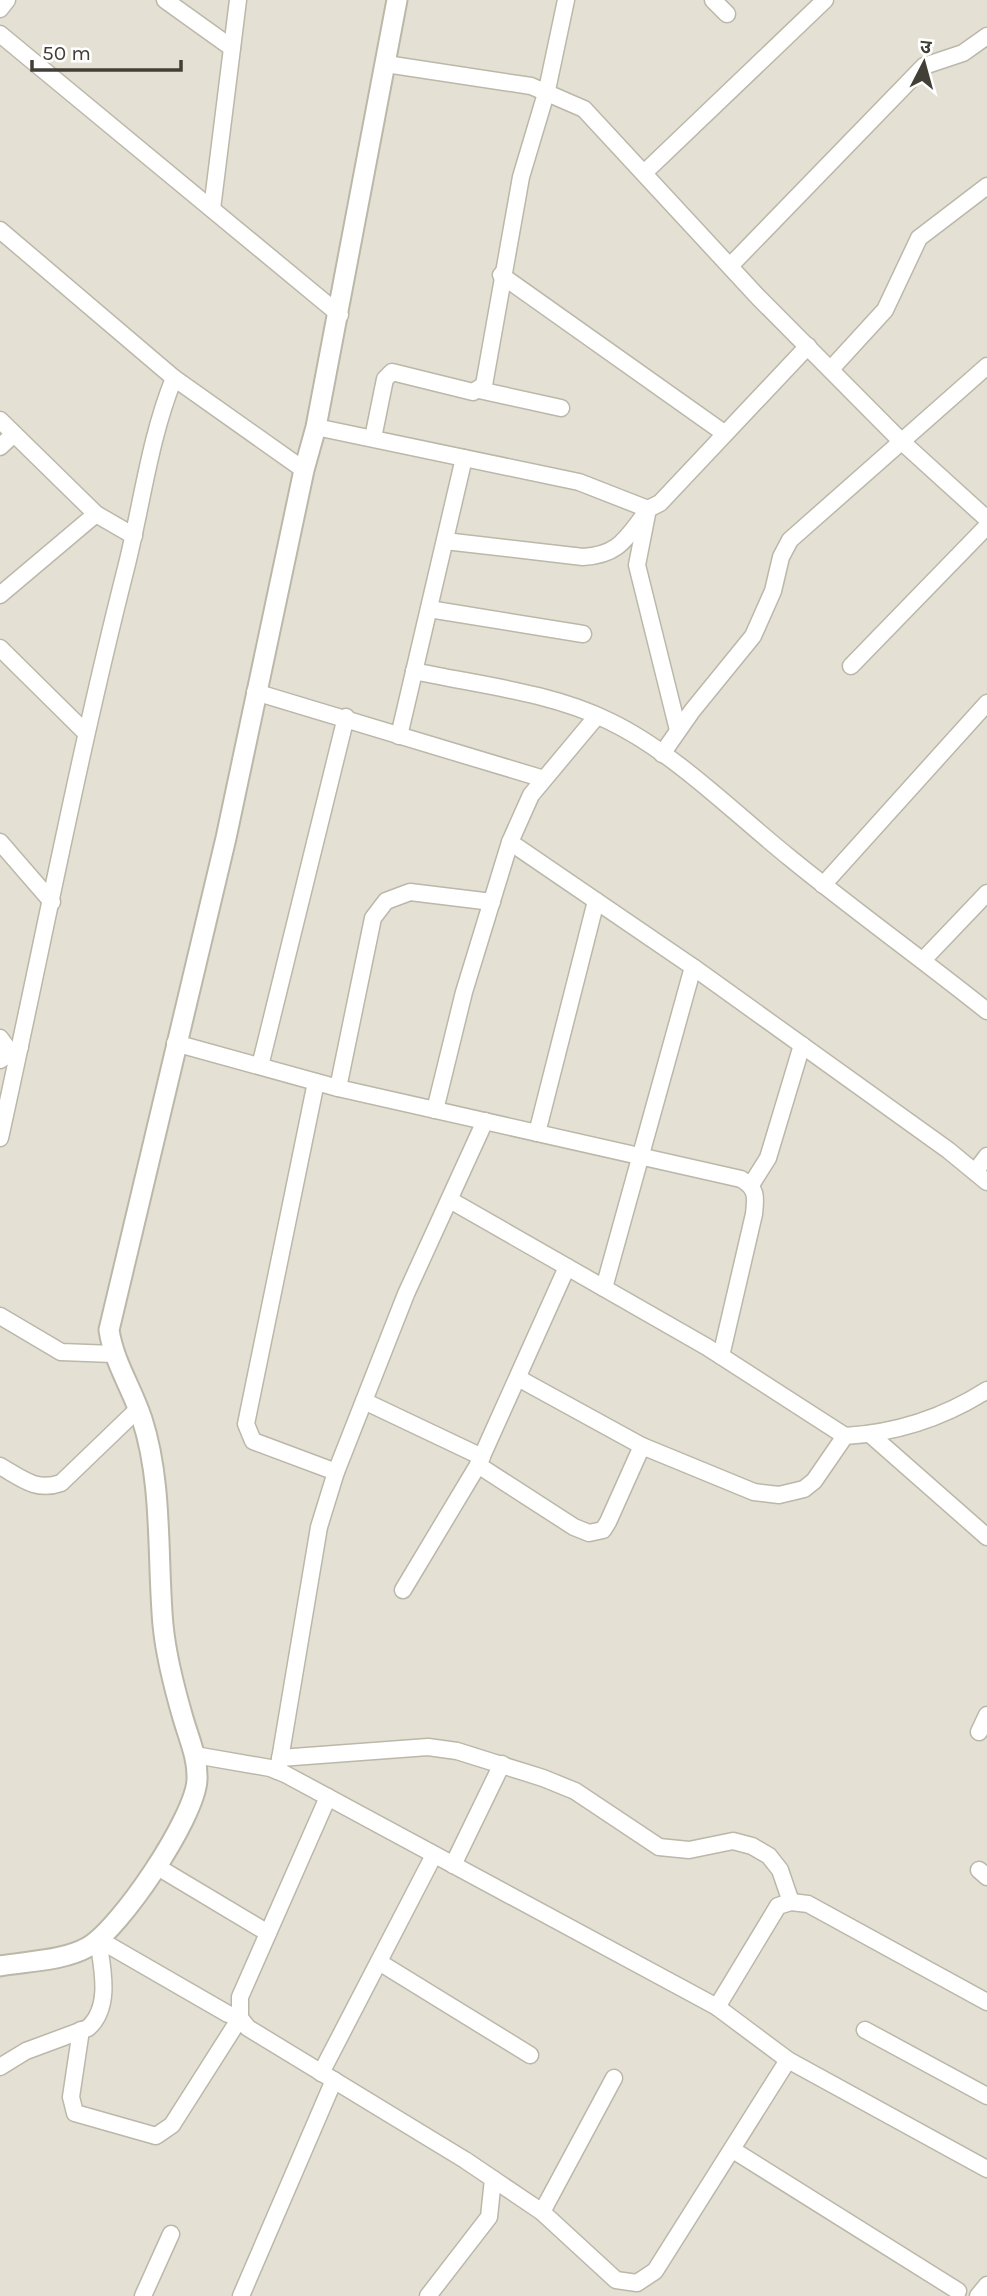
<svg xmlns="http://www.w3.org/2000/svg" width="987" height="2296" viewBox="0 0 987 2296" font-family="Karla,'Noto Sans Devanagari',sans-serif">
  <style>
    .residential { fill: #e4e1d4 }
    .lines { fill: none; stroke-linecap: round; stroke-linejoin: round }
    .minor-casing { stroke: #bbb7a9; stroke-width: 19 }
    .tertiary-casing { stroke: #bbb7a9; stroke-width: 23 }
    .minor { stroke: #fff; stroke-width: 16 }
    .tertiary { stroke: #fff; stroke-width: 19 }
  </style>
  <rect width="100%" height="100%" fill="#f1eee5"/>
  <rect class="residential" x="0" y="0" width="987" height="2296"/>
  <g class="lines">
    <defs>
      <g id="minor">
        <polyline points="165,0 232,48"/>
        <polyline points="713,0 727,14"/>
        <polyline points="0,9 7,0"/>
        <polyline points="0,34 340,315"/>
        <polyline points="386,64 531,86 584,109 759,298 901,441 987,519"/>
        <polyline points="644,173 825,0"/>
        <polyline points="212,209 238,0"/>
        <polyline points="0,230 174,378 304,470"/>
        <polyline points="730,266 924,66 963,53 987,36"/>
        <polyline points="501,275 724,433"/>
        <polyline points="831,369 885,310 919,238 987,186"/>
        <polyline points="479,390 561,408"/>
        <polyline points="0,420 96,514 134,536"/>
        <polyline points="316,427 579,482 648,509 660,503 808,346"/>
        <polyline points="373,438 385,379 392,372 473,392 484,385 521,177 547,90 566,0"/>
        <polyline points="0,447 14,434"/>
        <polyline points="648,509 637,565 678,730"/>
        <path d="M445,541l138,16c35,-2 42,-17 62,-43"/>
        <polyline points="0,595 96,514"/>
        <polyline points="429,609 583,634"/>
        <polyline points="0,648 85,732"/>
        <polyline points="851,666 987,526"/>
        <path d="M414,671c64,14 136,21 195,50 65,31 125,92 181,137 65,53 132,101 197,153"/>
        <polyline points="255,692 544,779"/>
        <polyline points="399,736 464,458"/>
        <polyline points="662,754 692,711 753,636 773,591 781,557 790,540 987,366"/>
        <polyline points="0,842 52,902"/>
        <polyline points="510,842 693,967 948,1150 987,1182"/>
        <polyline points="823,885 987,703"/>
        <polyline points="924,959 987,893"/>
        <polyline points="0,1038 11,1053"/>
        <path d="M175,1043l163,45 403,91c16,9 15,18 13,35l-33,142"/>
        <polyline points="0,1060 20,1047"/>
        <polyline points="260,1066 346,717"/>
        <polyline points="316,1082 246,1424 253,1441 336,1472"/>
        <polyline points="338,1088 373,918 386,901 410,892 492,902"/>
        <polyline points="435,1110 464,992 510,842 531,795 597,716"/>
        <polyline points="537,1133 596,901"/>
        <path d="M0,1138c42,-190 78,-381 126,-570 16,-63 23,-128 48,-190"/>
        <polyline points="975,1172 987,1156"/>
        <polyline points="751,1185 768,1158 802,1045"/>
        <path d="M450,1200l257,147 138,89c52,-3 98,-18 142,-46"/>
        <polyline points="604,1288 693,967"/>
        <polyline points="0,1316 61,1352 113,1354"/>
        <polyline points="518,1378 642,1446 754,1492 779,1495 804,1489 814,1481 845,1436"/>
        <polyline points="364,1401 482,1457"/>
        <polyline points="871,1435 987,1537"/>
        <polyline points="478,1465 574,1527 589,1533 603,1530 608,1522 642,1446"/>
        <path d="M0,1466c21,12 36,26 61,17l77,-74"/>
        <polyline points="403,1590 478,1465 567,1267"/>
        <polyline points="979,1732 987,1715"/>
        <polyline points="195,1755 270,1768 285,1774 717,2007 788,2060 987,2169"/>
        <polyline points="280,1758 428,1747 457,1751 543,1778 575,1791 659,1847 689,1850 733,1841 752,1846 769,1856 780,1870 791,1902"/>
        <polyline points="278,1771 319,1527 336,1472 406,1294 485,1121"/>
        <polyline points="328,1797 240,1997 240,2018 248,2028 465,2160 542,2212 616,2280 637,2283 655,2271 788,2060"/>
        <polyline points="453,1865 502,1764"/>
        <polyline points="156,1866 268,1933"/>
        <polyline points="979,1870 987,1877"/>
        <polyline points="379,1962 530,2055"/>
        <polyline points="717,2007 778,1906 791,1902 808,1904 987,2002"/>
        <polyline points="81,2030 71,2097 75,2113 156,2136 172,2125 240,2018 228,2014 98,1939"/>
        <polyline points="865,2030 987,2096"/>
        <path d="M0,2067l26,-16 62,-23c24,-21 14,-61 10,-89"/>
        <polyline points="321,2073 434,1855"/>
        <polyline points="733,2150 958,2291"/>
        <polyline points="542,2212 614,2078"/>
        <polyline points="143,2296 171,2234"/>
        <polyline points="241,2296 334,2080"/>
        <polyline points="428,2296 489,2217 493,2179"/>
        <polyline points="978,2296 987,2285"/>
      </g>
      <path id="tertiary" d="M0,1966c28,-5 63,-5 88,-19 32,-18 107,-129 109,-167 1,-22 -8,-41 -14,-62 -9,-31 -17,-61 -20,-93 -6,-66 0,-142 -21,-206 -10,-31 -28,-56 -33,-89l117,-492 78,-368 12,-43 81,-427"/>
    </defs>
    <use href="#minor" class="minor-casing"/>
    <use href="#tertiary" class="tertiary-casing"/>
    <use href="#minor" class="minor"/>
    <use href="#tertiary" class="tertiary"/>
  </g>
  <g transform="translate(924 63) rotate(6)" stroke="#ffffff" stroke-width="5" paint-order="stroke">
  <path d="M0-5L12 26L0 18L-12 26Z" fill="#423f36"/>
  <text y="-10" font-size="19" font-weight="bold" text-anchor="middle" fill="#423f36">उ</text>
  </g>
  <path d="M32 60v10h149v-10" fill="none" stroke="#423f36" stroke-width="3.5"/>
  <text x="42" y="60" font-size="21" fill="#423f36" stroke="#ffffff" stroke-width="5" paint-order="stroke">50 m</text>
</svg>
